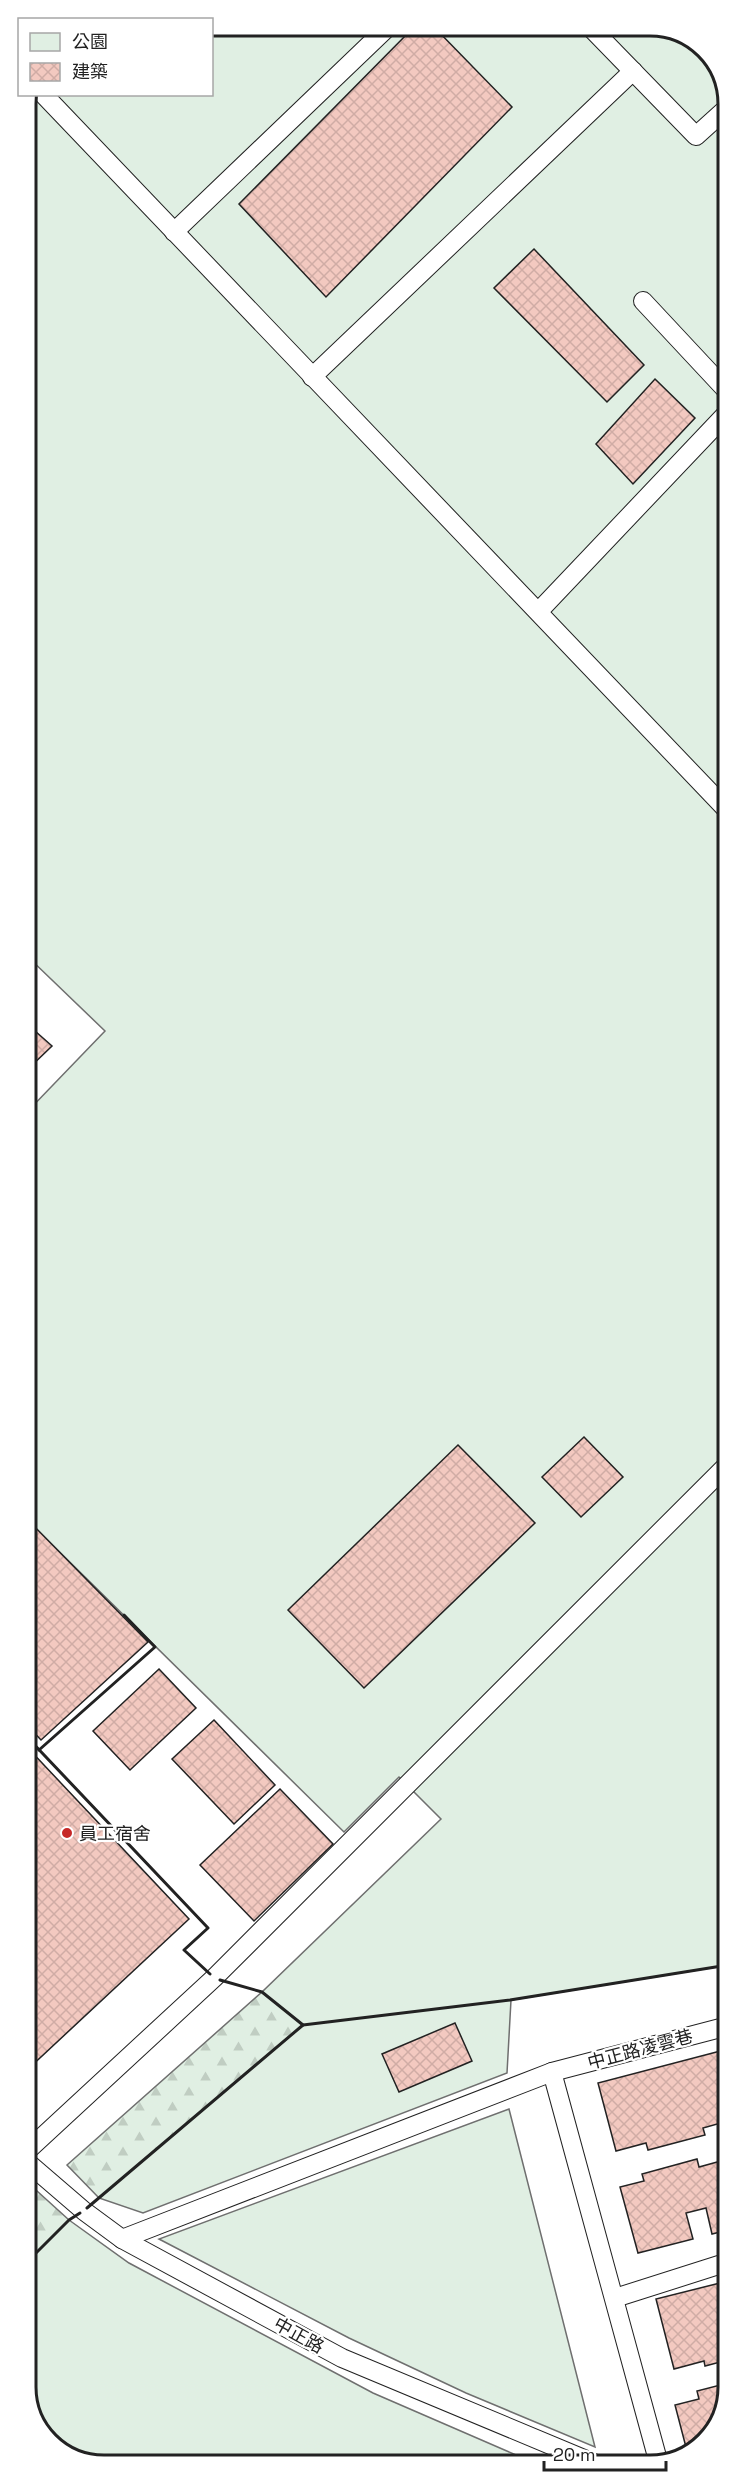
<svg xmlns="http://www.w3.org/2000/svg" width="754" height="2491" viewBox="0 0 754 2491" font-family="'Space Grotesk','Noto Sans TC',sans-serif">
  <style>
    .green { fill: #e0efe3; stroke: #6f6f6f; stroke-width: 1.5 }
    .forest { fill: url(#forest-firs); stroke: #6f6f6f; stroke-width: 1.5 }
    .building { fill: url(#building-cross-hatch); stroke: #222; stroke-width: 1.5 }
    .lines { fill: none; stroke-linecap: round; stroke-linejoin: round }
    .service-casing { stroke: #222; stroke-width: 20 }
    .service { stroke: #fff; stroke-width: 18 }
    .wall { stroke: #222; stroke-width: 3 }
    .poi-dot { fill: #c62828; stroke: #fff; stroke-width: 2 }
    .labels { text-anchor: middle; dominant-baseline: central; stroke-width: 4.5; stroke-linejoin: round; paint-order: stroke }
    .poi-label { font-size: 18px; fill: #222; stroke: #fff; text-anchor: start }
    .street-label { font-size: 18px; fill: #222; stroke: #fff }
    .rim { fill: none; stroke: #222; stroke-width: 3 }
  </style>
  <defs>
    <pattern id="forest-firs" width="22" height="20" patternUnits="userSpaceOnUse" patternTransform="scale(1.5)"><rect width="22" height="20" fill="#e0efe3"/><path d="M5 1l3.5 6h-7zM16 11l3.5 6h-7z" fill="#c0cdc2"/></pattern>
    <pattern id="building-cross-hatch" width="8" height="8" patternUnits="userSpaceOnUse" patternTransform="scale(1.5)"><rect width="8" height="8" fill="#f3c9c0"/><path d="M0 0l8 8M0 8l8-8" fill="none" stroke="#d0aca5"/></pattern>
  </defs>
  <rect width="100%" height="100%" fill="#fff"/>
  <g class="green">
    <polygon points="212,26 660,26 702,45 727,89 728,1965 511,2000 507,2073 143,2213 99,2198 303,2025 262,1992 441,1819 399,1777 344,1832 26,1519 26,1113 105,1031 26,955 26,104 29,95 212,94"/>
    <polygon points="509,2109 595,2447 466,2393 349,2338 159,2239"/>
    <polygon points="69,2220 129,2263 373,2393 523,2458 544,2464 99,2465 52,2446 27,2402 27,2262"/>
  </g>
  <g class="forest">
    <polygon points="262,1992 303,2025 99,2198 67,2165"/>
    <polygon points="37,2191 69,2220 27,2262 27,2200"/>
  </g>
  <g class="building">
    <polygon points="415,26 433,26 512,107 326,297 239,204"/>
    <polygon points="534,249 644,365 607,402 494,288"/>
    <polygon points="655,379 695,418 633,484 596,444"/>
    <polygon points="26,1023 52,1046 26,1071"/>
    <polygon points="584,1437 623,1477 581,1517 542,1477"/>
    <polygon points="458,1445 535,1523 364,1688 288,1610"/>
    <polygon points="26,1518 148,1642 41,1740 27,1725"/>
    <polygon points="159,1669 196,1708 130,1770 93,1731"/>
    <polygon points="214,1720 275,1785 234,1824 172,1759"/>
    <polygon points="27,1747 189,1919 27,2070"/>
    <polygon points="280,1789 333,1844 254,1921 200,1865"/>
    <polygon points="455,2023 472,2061 399,2092 382,2054"/>
    <polygon points="728,2049 728,2121 703,2128 705,2135 648,2150 646,2143 616,2151 598,2083"/>
    <polygon points="697,2159 699,2167 728,2159 728,2230 712,2234 706,2208 686,2213 693,2239 638,2253 620,2187 644,2181 642,2174"/>
    <polygon points="728,2281 728,2360 705,2366 704,2361 674,2369 656,2299"/>
    <polygon points="728,2383 709,2438 687,2451 675,2405 699,2399 697,2391"/>
  </g>
  <g class="lines">
    <defs>
      <g id="service">
        <polyline points="589,26 696,136 727,108"/>
        <polyline points="43,94 727,810"/>
        <polyline points="174,232 389,26"/>
        <polyline points="643,301 727,391"/>
        <polyline points="312,377 633,71"/>
        <polyline points="539,611 727,413"/>
        <polyline points="552,2072 659,2464"/>
        <polyline points="27,2151 214,1978 728,1464"/>
        <polyline points="27,2162 84,2211 122,2239 342,2358 596,2464"/>
        <polyline points="122,2239 552,2072 728,2026"/>
        <polyline points="615,2298 728,2262"/>
      </g>
    </defs>
    <use href="#service" class="service-casing"/>
    <use href="#service" class="service"/>
    <g class="wall">
      <polyline points="27,1737 208,1928 184,1950 210,1974"/>
      <polyline points="39,1750 155,1647 124,1615"/>
      <polyline points="220,1980 262,1992 303,2025"/>
      <polyline points="87,2208 303,2025 510,2000 728,1965"/>
      <polyline points="27,2262 69,2220 80,2213"/>
    </g>
  </g>
  <circle class="poi-dot" cx="67" cy="1833" r="6"/>
  <g class="labels">
    <g class="poi-label">
      <text x="79" y="1833">員工宿舍</text>
    </g>
    <g class="street-label">
      <text transform="translate(640 2049) rotate(-15)">中正路凌雲巷</text>
      <text transform="translate(299 2335) rotate(29)">中正路</text>
    </g>
  </g>
  <path d="M0 0H754V2491H0ZM104 36H650A68 68 0 0 1 718 104V2387A68 68 0 0 1 650 2455H104A68 68 0 0 1 36 2387V104A68 68 0 0 1 104 36Z" fill="#fff" fill-rule="evenodd"/>
  <path class="rim" d="M104 36H650A68 68 0 0 1 718 104V2387A68 68 0 0 1 650 2455H104A68 68 0 0 1 36 2387V104A68 68 0 0 1 104 36Z"/>
  <rect x="18" y="18" width="195" height="78" fill="#ffffff" stroke="#a7a7a7" stroke-width="1.5"/>
  <rect x="30" y="33" width="30" height="18" fill="#e0efe3" stroke="#a7a7a7" stroke-width="1.5"/>
  <text x="72" y="48" font-size="18" fill="#222222">公園</text>
  <rect x="30" y="63" width="30" height="18" fill="url(#building-cross-hatch)" stroke="#a7a7a7" stroke-width="1.5"/>
  <text x="72" y="78" font-size="18" fill="#222222">建築</text>
  <path d="M544 2461v9h122v-9" fill="none" stroke="#222222" stroke-width="3"/>
  <text x="553" y="2461" font-size="18" fill="#222222" stroke="#ffffff" stroke-width="4.5" paint-order="stroke">20 m</text>
</svg>
